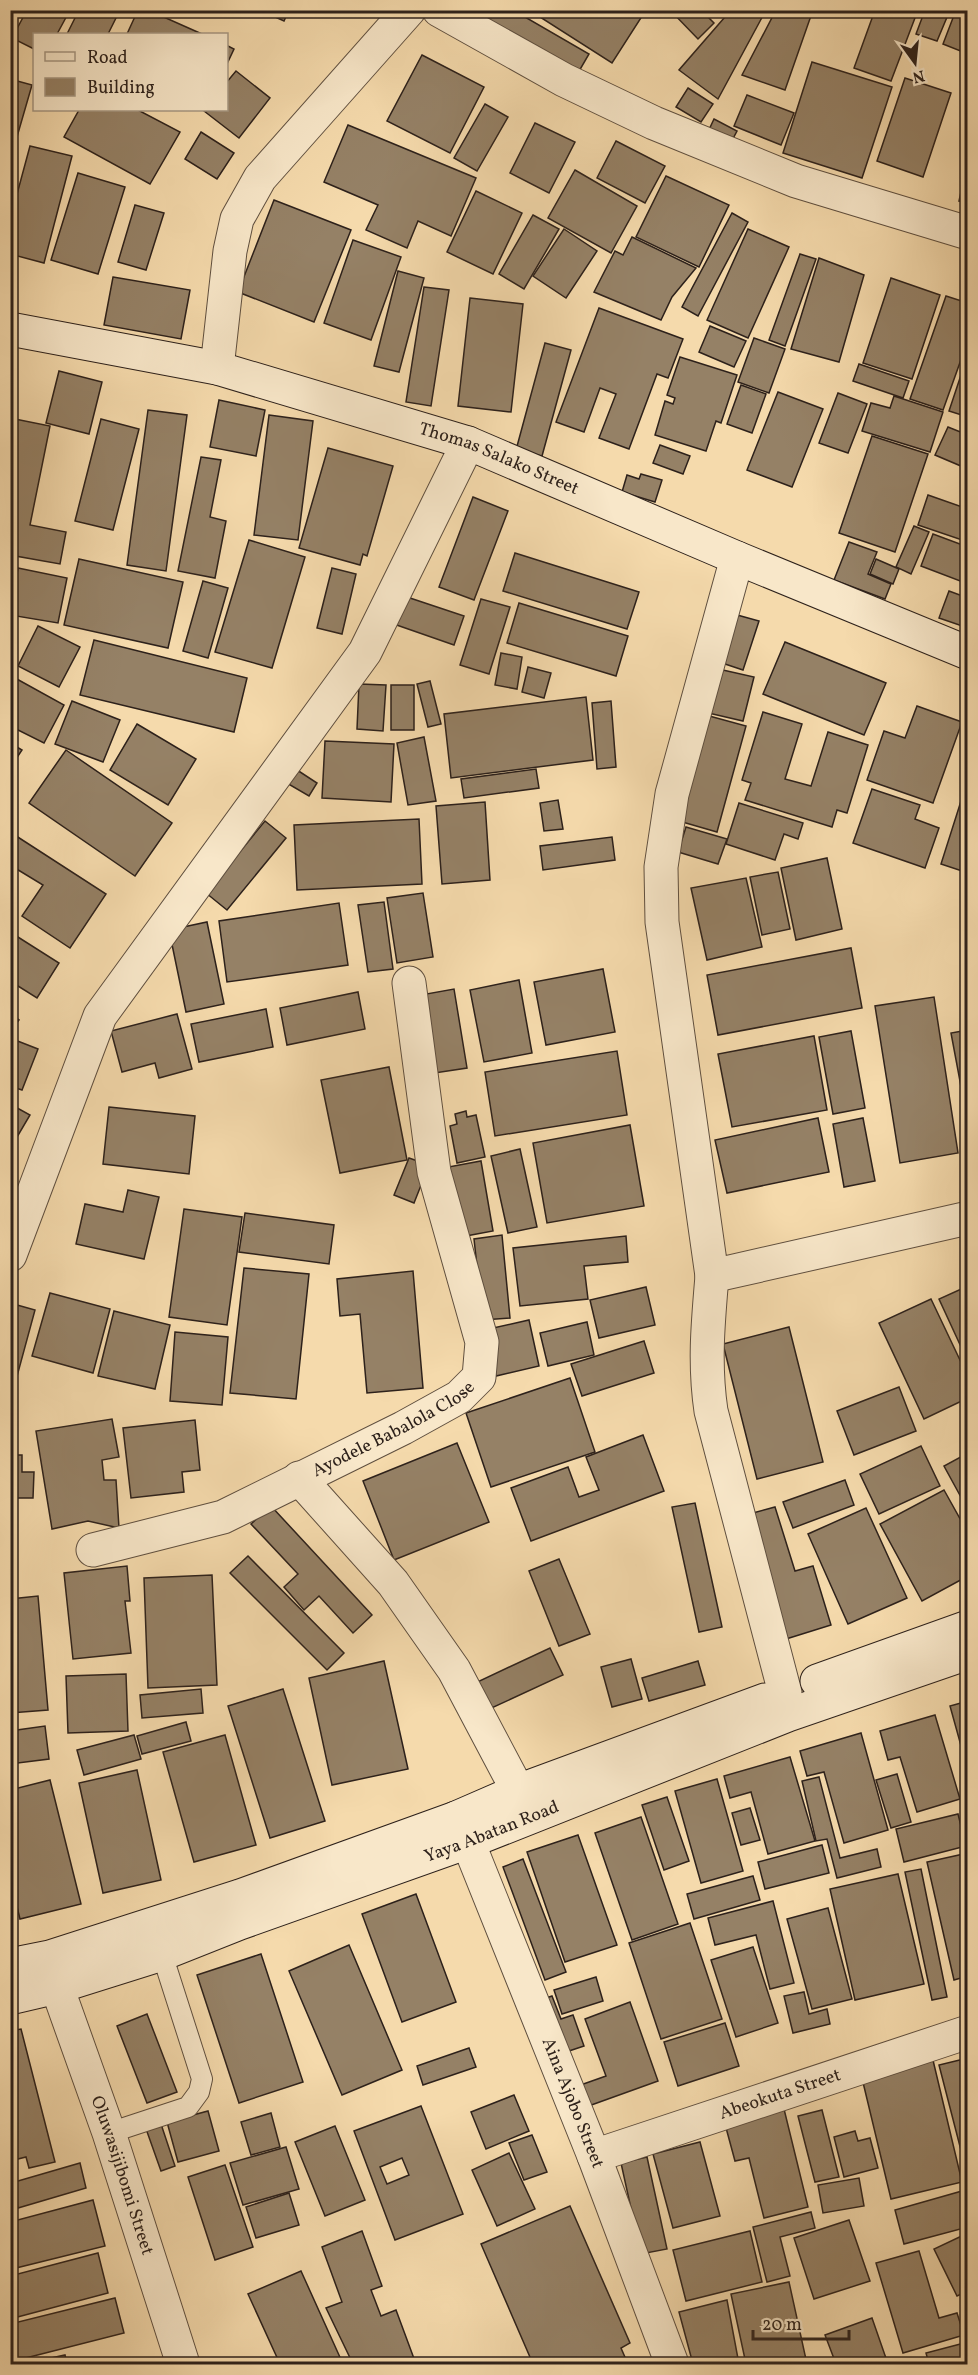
<svg xmlns="http://www.w3.org/2000/svg" width="978" height="2375" viewBox="0 0 978 2375" font-family="Vollkorn,serif">
  <style>
    .building { fill: #958166; stroke: #2d211b; stroke-width: 1.5; fill-rule: evenodd }
    .lines { fill: none; stroke-linecap: round; stroke-linejoin: round }
    .lane-casing { stroke: #5f4f3f; stroke-width: 22 }
    .street-casing { stroke: #5f4f3f; stroke-width: 35 }
    .secondary-casing { stroke: #2d211b; stroke-width: 35 }
    .lane { stroke: #f8e7c9; stroke-width: 20 }
    .street { stroke: #f8e7c9; stroke-width: 33 }
    .secondary { stroke: #f8e7c9; stroke-width: 33 }
    .labels { text-anchor: middle; dominant-baseline: central; stroke-width: 6; stroke-linejoin: round; paint-order: stroke }
    .street-label { font-size: 18px; fill: #2d211b; stroke: #f8e7c9 }
  </style>
  <rect width="100%" height="100%" fill="#f5daac"/>
  <filter id="stains"><feTurbulence type="fractalNoise" baseFrequency=".00333" numOctaves="4"/><feColorMatrix values="0 0 0 0 .2 0 0 0 0 .09 0 0 0 0 .02 0 0 0 .5 -.17"/></filter>
  <radialGradient id="worn" r=".72"><stop offset=".6" stop-color="#630" stop-opacity="0"/><stop offset="1" stop-color="#630" stop-opacity=".3"/></radialGradient>
  <g class="building">
    <polygon points="27,10 70,10 57,34 34,34 34,49 12,38"/>
    <polygon points="79,10 120,10 108,34 67,34"/>
    <polygon points="138,10 148,10 202,34 127,34"/>
    <polygon points="260,10 289,10 284,21"/>
    <polygon points="467,10 513,10 589,54 578,73"/>
    <polygon points="529,10 646,10 612,63"/>
    <polygon points="670,10 701,10 714,23 698,39"/>
    <polygon points="731,10 766,10 718,99 679,70"/>
    <polygon points="776,10 813,10 785,90 742,75"/>
    <polygon points="875,10 918,10 891,81 854,68"/>
    <polygon points="925,10 950,10 937,41 916,34"/>
    <polygon points="956,10 968,10 968,54 943,44"/>
    <polygon points="226,45 234,49 226,66"/>
    <polygon points="422,55 484,87 450,153 387,121"/>
    <polygon points="812,62 892,87 862,178 783,153"/>
    <polygon points="236,71 270,98 239,138 204,111 226,110 226,83"/>
    <polygon points="905,78 951,93 923,177 877,161"/>
    <polygon points="10,79 32,85 10,161"/>
    <polygon points="688,88 713,104 701,122 676,107"/>
    <polygon points="747,95 794,113 781,145 734,126"/>
    <polygon points="485,104 508,117 477,171 454,158"/>
    <polygon points="79,110 138,110 180,132 150,184 64,137"/>
    <polygon points="714,119 737,131 729,146 707,134"/>
    <polygon points="535,123 575,142 549,193 510,173"/>
    <polygon points="348,125 476,178 451,236 418,221 407,248 366,230 378,205 324,182"/>
    <polygon points="201,132 234,153 217,179 185,159"/>
    <polygon points="616,141 665,166 645,203 597,178"/>
    <polygon points="30,146 72,156 44,263 10,254 10,220"/>
    <polygon points="968,160 968,202 959,201"/>
    <polygon points="575,170 637,206 611,253 548,218"/>
    <polygon points="78,173 125,187 98,274 51,260"/>
    <polygon points="666,176 729,205 699,267 636,237"/>
    <polygon points="476,191 522,213 493,274 447,252"/>
    <polygon points="274,200 351,230 314,322 238,292"/>
    <polygon points="135,205 164,213 146,270 118,262"/>
    <polygon points="732,213 748,222 698,316 682,307"/>
    <polygon points="533,215 559,229 524,289 499,274"/>
    <polygon points="564,229 597,251 566,298 533,276"/>
    <polygon points="748,229 789,247 748,338 707,320"/>
    <polygon points="632,237 696,268 672,297 661,320 594,292 615,251 623,255"/>
    <polygon points="353,240 401,257 371,340 324,323"/>
    <polygon points="800,254 816,259 785,346 769,340"/>
    <polygon points="819,258 864,275 839,362 791,349"/>
    <polygon points="398,271 424,278 399,372 374,366"/>
    <polygon points="113,277 190,290 181,339 104,325"/>
    <polygon points="891,278 940,295 912,379 863,363"/>
    <polygon points="424,287 449,290 431,406 406,402"/>
    <polygon points="946,296 968,303 968,340 943,410 910,399"/>
    <polygon points="470,298 523,304 511,412 458,406"/>
    <polygon points="599,308 683,339 668,378 657,374 629,449 599,438 616,394 600,388 584,432 556,422"/>
    <polygon points="710,326 746,341 734,367 699,352"/>
    <polygon points="754,338 785,349 769,393 738,382"/>
    <polygon points="545,343 571,350 542,456 516,450"/>
    <polygon points="968,354 968,417 949,411"/>
    <polygon points="680,357 737,375 721,423 716,421 706,451 655,435 665,401 673,404 675,398 667,395"/>
    <polygon points="10,361 17,362 10,397"/>
    <polygon points="859,364 909,381 903,398 853,381"/>
    <polygon points="59,371 102,382 89,434 46,423"/>
    <polygon points="741,385 766,394 752,433 727,424"/>
    <polygon points="778,392 823,409 792,487 747,470"/>
    <polygon points="838,393 867,404 848,453 819,443"/>
    <polygon points="894,396 943,412 930,452 862,431 871,403 890,408"/>
    <polygon points="219,400 265,410 256,456 210,447"/>
    <polygon points="148,410 187,415 166,571 127,565"/>
    <polygon points="269,415 313,421 298,540 254,535"/>
    <polygon points="10,418 50,426 30,525 66,532 60,564 10,555"/>
    <polygon points="101,419 139,429 113,530 75,521"/>
    <polygon points="948,427 968,435 968,469 935,455"/>
    <polygon points="872,436 928,454 895,552 839,533"/>
    <polygon points="660,445 690,456 683,474 653,463"/>
    <polygon points="328,448 393,466 367,556 363,554 360,565 299,548"/>
    <polygon points="201,457 221,460 210,517 226,521 215,578 178,571"/>
    <polygon points="641,474 662,480 655,502 622,492 627,475 639,479"/>
    <polygon points="928,495 968,509 968,542 918,525"/>
    <polygon points="473,497 508,511 474,600 439,587"/>
    <polygon points="914,526 929,532 911,574 896,567"/>
    <polygon points="933,534 968,547 968,584 921,566"/>
    <polygon points="249,540 305,557 272,668 215,652"/>
    <polygon points="849,542 877,552 868,574 891,584 885,599 834,580"/>
    <polygon points="515,553 639,592 627,629 503,591"/>
    <polygon points="79,559 183,582 168,648 64,625"/>
    <polygon points="876,559 899,569 893,584 870,574"/>
    <polygon points="18,568 67,578 58,623 10,615"/>
    <polygon points="332,568 356,574 342,634 317,628"/>
    <polygon points="203,581 228,588 208,658 183,651"/>
    <polygon points="949,591 968,598 968,628 939,618"/>
    <polygon points="398,594 464,616 454,645 388,622"/>
    <polygon points="481,599 510,607 489,674 460,665"/>
    <polygon points="519,603 628,636 616,676 507,643"/>
    <polygon points="730,613 759,621 743,670 716,661"/>
    <polygon points="38,626 80,647 59,687 18,666"/>
    <polygon points="94,640 247,678 234,732 80,695"/>
    <polygon points="785,642 886,683 864,735 763,694"/>
    <polygon points="501,653 522,657 517,689 495,685"/>
    <polygon points="528,667 551,673 544,698 522,692"/>
    <polygon points="714,668 754,677 743,721 704,712"/>
    <polygon points="15,678 64,705 44,743 10,726 10,686"/>
    <polygon points="430,681 441,724 428,727 417,684"/>
    <polygon points="359,684 386,685 383,731 357,729"/>
    <rect x="391" y="685" width="23" height="45"/>
    <polygon points="586,697 593,760 451,778 444,714"/>
    <polygon points="72,701 120,720 103,762 55,744"/>
    <polygon points="611,701 616,767 597,769 592,703"/>
    <polygon points="917,706 962,722 933,803 867,780 884,731 905,738"/>
    <polygon points="763,712 802,724 785,779 811,786 828,732 868,745 847,813 837,810 832,827 745,800 751,783 742,780"/>
    <polygon points="702,714 746,726 717,832 672,819"/>
    <polygon points="137,724 196,759 168,805 110,770"/>
    <polygon points="424,737 436,801 408,805 397,743"/>
    <polygon points="325,741 394,744 391,802 322,798"/>
    <polygon points="10,743 22,750 10,768"/>
    <polygon points="66,750 172,823 135,876 29,803"/>
    <polygon points="294,768 317,783 309,796 285,782"/>
    <polygon points="536,769 539,788 464,798 461,779"/>
    <polygon points="968,779 968,873 941,864"/>
    <polygon points="872,789 920,805 915,819 939,828 925,868 853,843"/>
    <polygon points="558,800 563,829 544,831 540,803"/>
    <polygon points="485,802 490,880 442,884 436,806"/>
    <polygon points="739,803 803,823 798,839 784,834 775,860 726,844"/>
    <polygon points="419,819 422,884 297,890 294,825"/>
    <polygon points="265,821 286,838 227,910 206,893"/>
    <polygon points="686,827 727,839 718,864 678,852"/>
    <polygon points="10,832 106,894 70,948 22,916 43,885 10,865"/>
    <polygon points="612,837 615,860 543,870 540,846"/>
    <polygon points="827,858 842,929 796,940 781,868"/>
    <polygon points="778,872 790,929 762,935 750,877"/>
    <polygon points="746,878 762,947 707,960 691,888"/>
    <polygon points="423,893 433,957 397,963 387,898"/>
    <polygon points="384,902 393,969 368,972 358,905"/>
    <polygon points="339,903 348,965 227,982 219,921"/>
    <polygon points="968,918 968,944 963,919"/>
    <polygon points="207,922 224,1004 186,1012 169,930"/>
    <polygon points="10,932 59,963 37,998 10,981"/>
    <polygon points="851,948 862,1008 718,1035 707,975"/>
    <polygon points="603,969 615,1032 546,1045 534,982"/>
    <polygon points="519,980 532,1053 484,1062 470,990"/>
    <polygon points="454,989 467,1068 428,1074 415,996"/>
    <polygon points="358,992 365,1029 287,1045 280,1008"/>
    <polygon points="934,997 958,1153 900,1163 875,1006"/>
    <polygon points="266,1009 273,1047 199,1062 191,1024"/>
    <polygon points="10,1013 19,1020 10,1032"/>
    <polygon points="177,1014 192,1069 159,1078 155,1063 122,1072 111,1031"/>
    <polygon points="968,1030 968,1124 951,1033"/>
    <polygon points="851,1031 865,1108 833,1114 819,1037"/>
    <polygon points="814,1036 827,1110 732,1127 718,1054"/>
    <polygon points="15,1040 38,1049 22,1090 10,1086 10,1051"/>
    <polygon points="617,1051 627,1115 495,1136 485,1072"/>
    <polygon points="389,1067 407,1160 340,1173 321,1080"/>
    <polygon points="10,1104 30,1115 10,1149"/>
    <polygon points="109,1107 195,1116 189,1174 103,1164"/>
    <polygon points="466,1111 467,1117 476,1115 485,1157 457,1163 450,1126 457,1124 455,1114"/>
    <polygon points="818,1118 829,1172 727,1193 715,1140"/>
    <polygon points="863,1118 875,1181 844,1187 833,1124"/>
    <polygon points="630,1125 644,1206 547,1223 533,1143"/>
    <polygon points="520,1149 537,1227 508,1233 491,1156"/>
    <polygon points="409,1158 429,1165 414,1203 394,1195"/>
    <polygon points="481,1161 493,1231 455,1238 443,1168"/>
    <polygon points="128,1190 159,1197 144,1259 76,1244 85,1204 123,1212"/>
    <polygon points="184,1209 242,1217 227,1325 169,1317"/>
    <polygon points="245,1213 334,1225 329,1264 239,1252"/>
    <polygon points="502,1235 510,1318 483,1320 474,1239"/>
    <polygon points="626,1236 628,1262 584,1266 588,1299 520,1306 513,1248"/>
    <polygon points="244,1268 309,1274 296,1399 230,1393"/>
    <polygon points="413,1271 423,1388 367,1393 360,1314 340,1316 337,1279"/>
    <polygon points="968,1286 968,1362 939,1299"/>
    <polygon points="646,1287 655,1325 599,1338 590,1300"/>
    <polygon points="50,1293 110,1309 93,1373 32,1356"/>
    <polygon points="931,1299 968,1377 968,1398 924,1419 879,1323"/>
    <polygon points="10,1303 35,1310 16,1380 10,1379"/>
    <polygon points="114,1311 170,1325 155,1389 98,1376"/>
    <polygon points="529,1320 539,1366 496,1376 484,1330"/>
    <polygon points="587,1322 594,1355 548,1366 540,1333"/>
    <polygon points="789,1327 823,1462 757,1479 723,1344"/>
    <polygon points="175,1332 228,1337 222,1405 170,1401"/>
    <polygon points="644,1341 654,1373 582,1396 571,1364"/>
    <polygon points="570,1378 595,1452 491,1487 466,1413"/>
    <polygon points="899,1387 916,1431 854,1455 837,1411"/>
    <polygon points="112,1419 119,1457 102,1460 104,1480 116,1480 119,1528 88,1521 52,1529 36,1431"/>
    <polygon points="195,1420 200,1470 182,1472 184,1492 131,1498 123,1428"/>
    <polygon points="643,1435 664,1491 531,1541 511,1488 568,1467 579,1497 599,1490 586,1457"/>
    <polygon points="457,1443 489,1522 394,1560 363,1481"/>
    <polygon points="921,1446 940,1486 879,1514 860,1474"/>
    <polygon points="968,1453 968,1510 944,1466"/>
    <polygon points="10,1455 22,1455 22,1472 34,1472 33,1498 10,1498"/>
    <polygon points="845,1480 854,1505 793,1528 783,1502"/>
    <polygon points="944,1490 968,1533 968,1576 922,1601 880,1524"/>
    <polygon points="695,1503 722,1627 699,1632 672,1507"/>
    <polygon points="271,1506 372,1615 353,1633 319,1596 304,1610 284,1587 298,1574 251,1524"/>
    <polygon points="775,1507 795,1571 813,1566 831,1625 786,1639 749,1514"/>
    <polygon points="866,1508 907,1598 848,1624 808,1534"/>
    <polygon points="248,1556 344,1653 327,1670 230,1573"/>
    <polygon points="559,1559 590,1634 559,1646 529,1571"/>
    <polygon points="127,1566 130,1601 125,1601 131,1653 73,1659 64,1573"/>
    <polygon points="212,1575 217,1685 148,1688 144,1578"/>
    <polygon points="38,1596 48,1710 10,1713 10,1599"/>
    <polygon points="550,1648 563,1675 485,1711 473,1684"/>
    <polygon points="631,1659 642,1699 612,1707 601,1667"/>
    <polygon points="384,1661 408,1769 332,1785 309,1678"/>
    <polygon points="698,1661 705,1685 649,1701 642,1678"/>
    <polygon points="126,1674 128,1731 68,1733 66,1676"/>
    <polygon points="201,1689 203,1713 142,1718 140,1695"/>
    <polygon points="283,1689 325,1821 270,1838 228,1706"/>
    <polygon points="968,1701 968,1751 963,1753 950,1706"/>
    <polygon points="935,1715 960,1799 917,1812 900,1757 888,1760 880,1731"/>
    <polygon points="186,1722 191,1741 142,1754 137,1736"/>
    <polygon points="45,1726 49,1759 10,1764 10,1731"/>
    <polygon points="861,1733 888,1830 844,1843 824,1772 807,1776 800,1751"/>
    <polygon points="134,1735 141,1759 84,1775 77,1750"/>
    <polygon points="225,1735 256,1845 194,1862 163,1752"/>
    <polygon points="790,1757 815,1841 768,1854 751,1792 730,1798 724,1776"/>
    <polygon points="137,1770 161,1880 103,1893 79,1783"/>
    <polygon points="897,1774 911,1822 891,1828 876,1780"/>
    <polygon points="819,1777 840,1858 877,1849 881,1867 837,1878 827,1839 816,1841 802,1781"/>
    <polygon points="717,1779 743,1871 701,1883 675,1791"/>
    <polygon points="50,1780 81,1904 20,1919 10,1878 10,1790"/>
    <polygon points="667,1797 689,1861 664,1870 642,1805"/>
    <polygon points="750,1808 760,1840 741,1845 732,1813"/>
    <polygon points="958,1814 966,1846 904,1862 896,1829"/>
    <polygon points="641,1817 678,1924 632,1940 595,1833"/>
    <polygon points="578,1835 617,1945 565,1962 527,1852"/>
    <polygon points="822,1845 829,1873 765,1889 758,1862"/>
    <polygon points="968,1853 968,1976 954,1980 927,1862"/>
    <polygon points="523,1859 566,1972 545,1980 503,1867"/>
    <polygon points="921,1869 947,1997 932,2000 905,1872"/>
    <polygon points="898,1874 924,1984 855,2000 830,1889"/>
    <polygon points="753,1876 760,1900 694,1919 687,1894"/>
    <polygon points="416,1894 456,2002 402,2022 362,1914"/>
    <polygon points="773,1901 794,1983 770,1989 756,1935 715,1945 708,1918"/>
    <polygon points="828,1908 852,1999 812,2009 787,1919"/>
    <polygon points="690,1923 722,2019 661,2039 629,1943"/>
    <polygon points="349,1945 402,2070 342,2095 289,1971"/>
    <polygon points="753,1947 778,2023 736,2037 711,1960"/>
    <polygon points="261,1954 303,2082 239,2103 197,1975"/>
    <polygon points="596,1977 603,2001 562,2014 554,1990"/>
    <polygon points="804,1992 809,2014 827,2009 830,2024 793,2033 784,1996"/>
    <polygon points="552,1996 561,2019 573,2015 584,2046 554,2056 535,2002"/>
    <polygon points="630,2002 658,2081 583,2108 575,2087 606,2076 585,2019"/>
    <polygon points="147,2014 177,2092 147,2103 117,2026"/>
    <polygon points="725,2023 739,2066 678,2086 664,2042"/>
    <polygon points="21,2029 55,2162 29,2168 26,2157 10,2161 10,2031"/>
    <polygon points="469,2048 476,2067 423,2085 417,2066"/>
    <polygon points="932,2056 962,2182 891,2199 861,2074"/>
    <polygon points="968,2058 968,2161 964,2162 939,2065"/>
    <polygon points="514,2095 529,2131 486,2149 471,2112"/>
    <path d="M421,2106l42,108 -68,26 -41,-109zM402,2158l7,17 -22,9 -7,-17z"/>
    <polygon points="784,2109 808,2207 764,2218 749,2158 735,2161 725,2124"/>
    <polygon points="822,2110 839,2177 815,2182 798,2116"/>
    <polygon points="208,2111 219,2151 178,2162 167,2122"/>
    <polygon points="271,2113 280,2147 251,2155 241,2122"/>
    <polygon points="160,2121 175,2166 161,2171 145,2126"/>
    <polygon points="335,2126 365,2200 325,2216 295,2142"/>
    <polygon points="855,2131 858,2141 870,2138 878,2168 844,2177 834,2137"/>
    <polygon points="532,2135 547,2172 524,2180 509,2143"/>
    <polygon points="700,2142 720,2216 673,2228 653,2154"/>
    <polygon points="286,2147 299,2189 243,2205 230,2163"/>
    <polygon points="509,2153 535,2209 497,2226 472,2170"/>
    <polygon points="647,2157 667,2249 641,2254 621,2163"/>
    <polygon points="80,2163 86,2188 18,2208 11,2183"/>
    <polygon points="225,2165 253,2247 215,2260 188,2177"/>
    <polygon points="859,2178 864,2206 823,2213 818,2185"/>
    <polygon points="962,2191 968,2210 968,2227 904,2244 895,2210"/>
    <polygon points="289,2193 299,2225 256,2238 246,2207"/>
    <polygon points="93,2200 105,2246 12,2269 10,2222"/>
    <polygon points="570,2206 630,2343 621,2348 628,2364 585,2364 583,2361 575,2364 533,2364 481,2244"/>
    <polygon points="811,2212 815,2228 780,2237 790,2276 767,2282 753,2227"/>
    <polygon points="849,2220 870,2281 814,2299 794,2238"/>
    <polygon points="362,2231 382,2286 371,2290 381,2316 396,2310 416,2364 353,2364 326,2308 342,2302 322,2247"/>
    <polygon points="750,2231 762,2282 686,2301 673,2250"/>
    <polygon points="968,2233 968,2291 957,2296 934,2249"/>
    <polygon points="919,2251 939,2318 957,2313 964,2335 903,2353 876,2263"/>
    <polygon points="98,2253 108,2293 10,2319 10,2276"/>
    <polygon points="301,2271 343,2364 280,2364 248,2294"/>
    <polygon points="789,2282 807,2364 746,2364 731,2294"/>
    <polygon points="115,2298 124,2333 10,2362 10,2324"/>
    <polygon points="727,2300 739,2364 693,2364 679,2312"/>
    <polygon points="872,2318 888,2364 836,2364 825,2335"/>
    <polygon points="968,2342 968,2364 929,2364 926,2353"/>
    <polygon points="65,2355 67,2364 24,2364"/>
    <polygon points="129,2360 130,2364 109,2364"/>
  </g>
  <g class="lines">
    <defs>
      <polyline id="lane" points="109,2133 188,2107 199,2092 202,2079 162,1954"/>
      <g id="street">
        <polyline points="439,10 564,80 654,123 796,181 968,233"/>
        <polyline points="217,368 230,251 237,219 260,178 409,10"/>
        <polyline points="737,558 672,794 661,867 662,922 712,1276 968,1218"/>
        <polyline points="10,1255 100,1016 365,652 468,443"/>
        <path d="M712,1276c-4,47 -8,88 -1,135l74,282"/>
        <polyline points="299,1478 393,1583 454,1670 518,1791"/>
        <path id="s1" d="M93,1550l130,-33 180,-89 56,-31 20,-20 3,-35 -48,-170 -25,-189"/>
        <path id="s2" d="M456,1818l12,24 126,314 78,208"/>
        <path id="s3" d="M51,1959l6,28 52,146 74,231"/>
        <path id="s4" d="M594,2156l374,-124"/>
      </g>
      <g id="secondary">
        <path id="s5" d="M10,329l207,39 251,75 269,115 231,95"/>
        <polyline points="817,1681 968,1627"/>
        <polyline points="10,1965 50,1957 240,1896 456,1818 518,1791 765,1700"/>
        <path id="s6" d="M10,1998l47,-11 105,-33 78,-31 228,-81 320,-127 180,-62"/>
      </g>
    </defs>
    <use href="#lane" class="lane-casing"/>
    <use href="#street" class="street-casing"/>
    <use href="#secondary" class="secondary-casing"/>
    <use href="#lane" class="lane"/>
    <use href="#street" class="street"/>
    <use href="#secondary" class="secondary"/>
  </g>
  <g class="labels">
    <g class="street-label">
      <text stroke="none"><textPath href="#s5" startOffset="507">Thomas Salako Street</textPath></text>
      <text stroke="none"><textPath href="#s1" startOffset="326">Ayodele Babalola Close</textPath></text>
      <text stroke="none"><textPath href="#s6" startOffset="510">Yaya Abatan Road</textPath></text>
      <text stroke="none"><textPath href="#s4" startOffset="196">Abeokuta Street</textPath></text>
      <text stroke="none"><textPath href="#s2" startOffset="308">Aina Ajobo Street</textPath></text>
      <text stroke="none"><textPath href="#s3" startOffset="228">Oluwasijibomi Street</textPath></text>
    </g>
  </g>
  <rect width="978" height="2375" fill="none" stroke="#f5daac" stroke-width="36"/>
  <rect x="12" y="12" width="954" height="2351" fill="none" stroke="#2d211b" stroke-width="3"/>
  <rect x="18" y="18" width="942" height="2339" fill="none" stroke="#2d211b" stroke-width="1.5"/>
  <rect x="33" y="33" width="195" height="78" fill="#f8e7c9" stroke="#a79883" stroke-width="1.5"/>
  <rect x="45" y="52" width="30" height="9" fill="#f8e7c9" stroke="#a79883" stroke-width="1.5"/>
  <text x="87" y="63" font-size="18" fill="#2d211b">Road</text>
  <rect x="45" y="78" width="30" height="18" fill="#958166" stroke="#a79883" stroke-width="1.5"/>
  <text x="87" y="93" font-size="18" fill="#2d211b">Building</text>
  <g transform="translate(915 63) rotate(165)" stroke="#f8e7c9" stroke-width="4.5" paint-order="stroke">
  <path d="M0-4.5L10 22L0 15L-10 22Z" fill="#2d211b"/>
  <text y="-9" font-size="16" font-weight="bold" text-anchor="middle" fill="#2d211b">N</text>
  </g>
  <path d="M753 2330v9h96v-9" fill="none" stroke="#2d211b" stroke-width="3"/>
  <text x="762" y="2330" font-size="18" fill="#2d211b" stroke="#f8e7c9" stroke-width="4.5" paint-order="stroke">20 m</text>
  <rect width="100%" height="100%" filter="url(#stains)"/>
  <rect width="100%" height="100%" fill="url(#worn)"/>
</svg>
